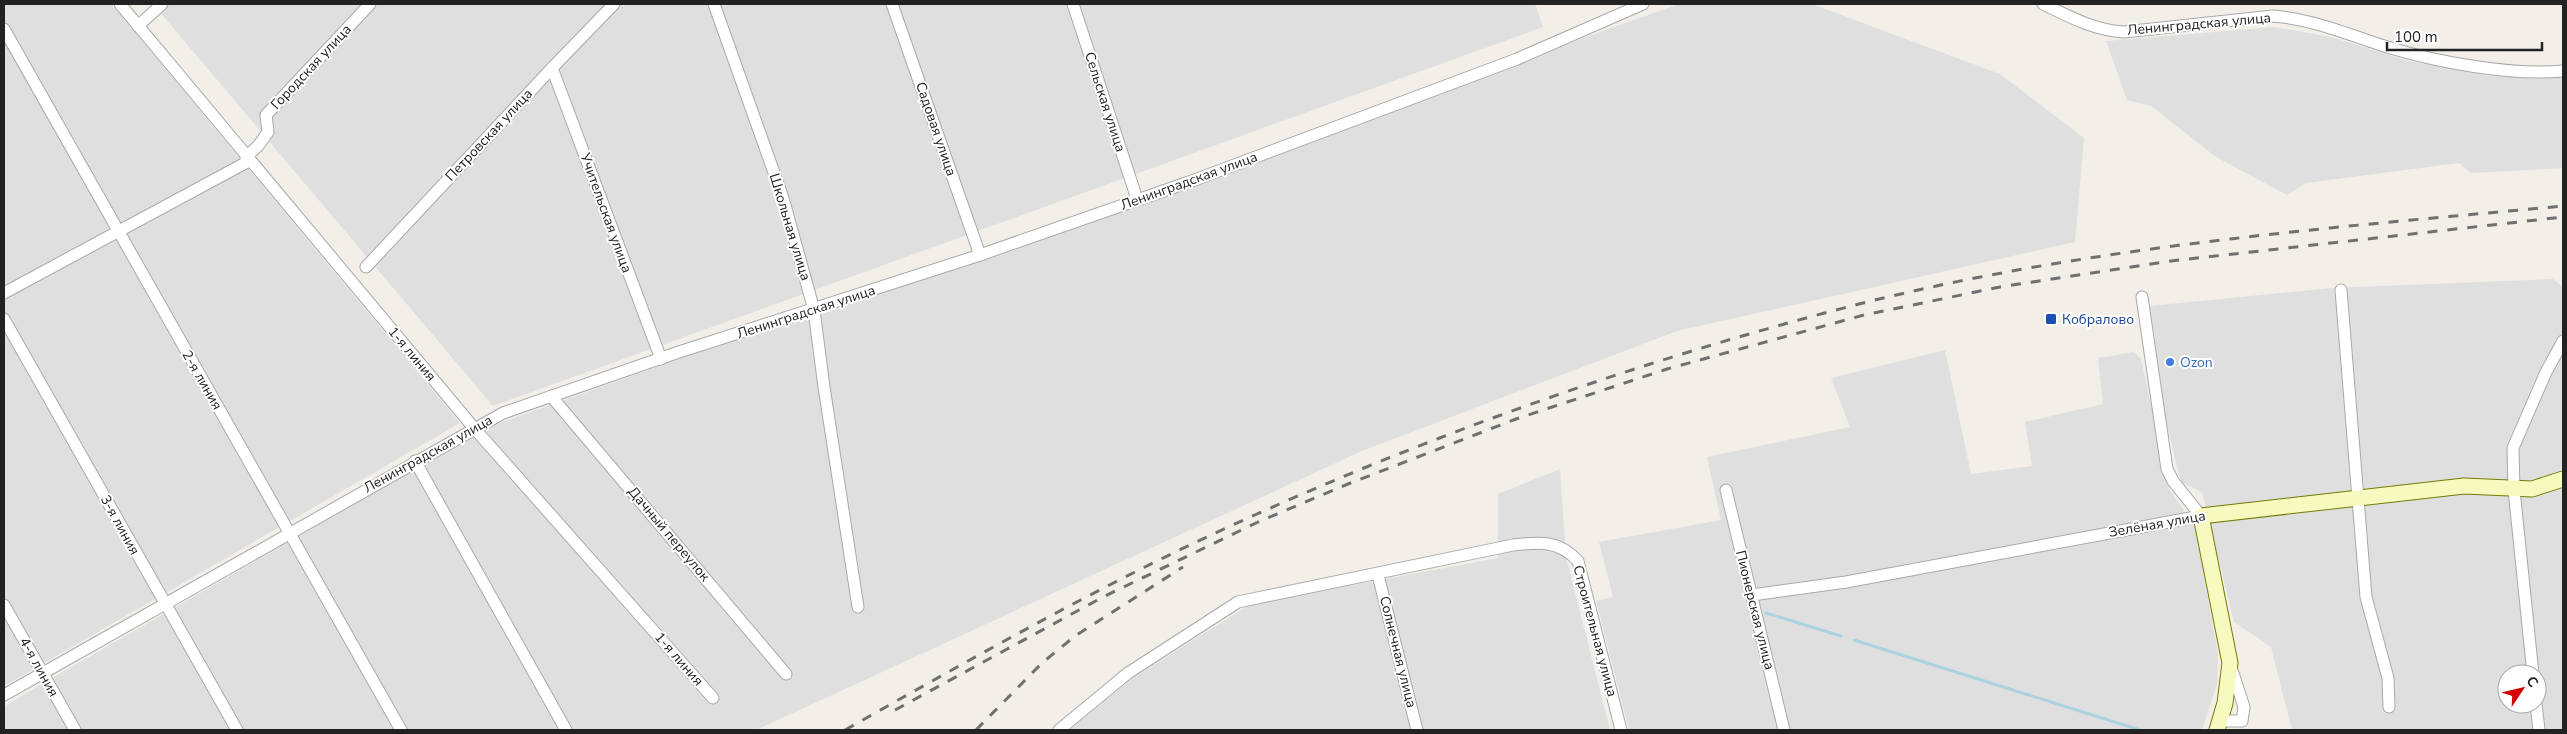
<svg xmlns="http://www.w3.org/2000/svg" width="2567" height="734" viewBox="0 0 2567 734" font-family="'Nunito Sans',sans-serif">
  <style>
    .residential { fill: #e0dfdf; fill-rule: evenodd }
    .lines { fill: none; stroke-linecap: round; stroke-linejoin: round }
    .stream { stroke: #aad3df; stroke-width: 3 }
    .street-casing { stroke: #a9a9a9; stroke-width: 13 }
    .secondary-casing { stroke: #707d05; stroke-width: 17 }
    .street { stroke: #fff; stroke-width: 11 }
    .secondary { stroke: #f7fabf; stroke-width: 15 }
    .rail { stroke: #707070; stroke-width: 3; stroke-dasharray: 10 10; stroke-linecap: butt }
    .transit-dot { fill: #1a4fb4; stroke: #fff; stroke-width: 2 }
    .shop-dot { fill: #3f7fe0; stroke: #fff; stroke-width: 2 }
    .labels { text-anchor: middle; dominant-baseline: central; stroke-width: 4; stroke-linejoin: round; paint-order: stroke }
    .street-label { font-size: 14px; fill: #222; stroke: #fff }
    .transit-label { font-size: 14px; fill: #164399; stroke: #fff; text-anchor: start }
    .shop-label { font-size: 14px; fill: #366cbe; stroke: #fff; text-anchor: start }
  </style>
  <rect width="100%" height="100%" fill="#f2efe9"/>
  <g class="residential">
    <polygon points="4,4 111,4 460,423 4,686"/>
    <polygon points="153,4 1535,4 1543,27 493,406"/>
    <polygon points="1679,4 1812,4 2000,74 2084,138 2075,242 1677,331 1362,451 756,730 4,730 4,706 488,427"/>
    <polygon points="2274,27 2331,37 2408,61 2489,76 2563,77 2563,168 2471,173 2459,163 2306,183 2287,195 2216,157 2151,106 2127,100 2106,41"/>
    <path d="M2553,279l10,8v443h-271l-21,-83 -37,-25 -32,-130 -21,-10 -15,-61 -16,-115 182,-18zM2507,674h30v30h-30z"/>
    <polygon points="1945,350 1971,474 2032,466 2025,422 2103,404 2098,358 2134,352 2141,359 2169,489 2195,526 2218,654 2217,684 2202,730 1629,730 1596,601 1613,597 1599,542 1721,520 1707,457 1850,427 1831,378"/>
    <polygon points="1560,469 1566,557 1610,730 1070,730 1133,678 1251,604 1498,558 1498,494"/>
  </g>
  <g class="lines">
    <g class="stream">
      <polyline points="1766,613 1841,636"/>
      <polyline points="1854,640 2140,730"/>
    </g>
    <defs>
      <g id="street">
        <polyline points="120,4 474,428 713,698"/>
        <polyline points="714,4 783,198 814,310 824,387 858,607"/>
        <polyline points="892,4 980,255"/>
        <polyline points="1073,4 1137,199"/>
        <path d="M2043,4c27,13 51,26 81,28l149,-16c39,3 77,19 114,31 50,15 124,29 176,24"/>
        <polyline points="138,26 162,4"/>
        <polyline points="4,29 401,730"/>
        <polyline points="552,68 661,359"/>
        <polyline points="246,157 258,146 268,132 266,115 370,4"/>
        <polyline points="366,267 552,68 614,4"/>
        <polyline points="2341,290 2366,597 2388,678 2389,707"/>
        <polyline points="4,293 249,161"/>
        <polyline points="4,319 237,730"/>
        <polyline points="551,396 786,674"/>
        <polyline points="415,461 566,730"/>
        <polyline points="1726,490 1784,730"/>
        <polyline points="1378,575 1417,730"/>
        <polyline points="1752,595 1846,582 2201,516 2173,481 2167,469 2142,297"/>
        <polyline points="4,605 75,730"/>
        <polyline points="2533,674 2514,490 2513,448 2546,372 2563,341"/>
        <polyline points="4,695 503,413 679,352 980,255 1189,182 1517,59 1643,4"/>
        <polyline points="2536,704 2539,730"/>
        <polyline points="2220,721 2242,721 2244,707 2231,667"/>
        <path d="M1059,730l69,-57 110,-71 275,-57c26,-3 46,-5 65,16l43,169"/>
      </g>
      <polyline id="secondary" points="2217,730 2225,703 2230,663 2201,516 2464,486 2532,489 2563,479"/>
    </defs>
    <use href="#street" class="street-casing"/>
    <use href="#secondary" class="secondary-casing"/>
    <use href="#street" class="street"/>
    <use href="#secondary" class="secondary"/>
    <g class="rail">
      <polyline points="895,710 1103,597 1258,522 1348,484 1516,419 1667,369 1864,315 2000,287 2171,261 2563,217"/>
      <path d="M845,730c135,-76 270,-153 412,-216 194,-87 396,-157 602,-210 230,-58 469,-76 704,-98"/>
      <polyline points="976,730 1042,663 1075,636 1183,567"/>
    </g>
  </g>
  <rect class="transit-dot" x="2045" y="313" width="12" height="12" rx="2.5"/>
  <circle class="shop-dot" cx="2170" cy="362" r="5"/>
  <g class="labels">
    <g class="street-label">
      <text transform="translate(2199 24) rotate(-5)">Ленинградская улица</text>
      <text transform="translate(311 67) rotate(-47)">Городская улица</text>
      <text transform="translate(1105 102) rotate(72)">Сельская улица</text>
      <text transform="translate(936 129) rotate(71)">Садовая улица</text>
      <text transform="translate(489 135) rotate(-47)">Петровская улица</text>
      <text transform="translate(1189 181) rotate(-20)">Ленинградская улица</text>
      <text transform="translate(606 213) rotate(70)">Учительская улица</text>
      <text transform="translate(790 227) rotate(73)">Школьная улица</text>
      <text transform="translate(806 312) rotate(-18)">Ленинградская улица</text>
      <text transform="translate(412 354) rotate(50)">1-я линия</text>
      <text transform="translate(202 380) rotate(60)">2-я линия</text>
      <text transform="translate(428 454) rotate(-29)">Ленинградская улица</text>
      <text transform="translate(2157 524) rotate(-10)">Зелёная улица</text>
      <text transform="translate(120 525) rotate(61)">3-я линия</text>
      <text transform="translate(669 534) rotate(50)">Дачный переулок</text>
      <text transform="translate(1755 610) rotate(76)">Пионерская улица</text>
      <text transform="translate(1595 631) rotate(75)">Строительная улица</text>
      <text transform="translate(1398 652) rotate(76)">Солнечная улица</text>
      <text transform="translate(679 659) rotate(49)">1-я линия</text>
      <text transform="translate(39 667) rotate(61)">4-я линия</text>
    </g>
    <g class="transit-label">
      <text x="2062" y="319">Кобралово</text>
    </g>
    <g class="shop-label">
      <text x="2180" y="362">Ozon</text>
    </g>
  </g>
  <rect width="2567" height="734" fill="none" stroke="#222222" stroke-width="10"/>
  <g transform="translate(2522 689) rotate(55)"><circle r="24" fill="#ffffff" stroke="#a7a7a7"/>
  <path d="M0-4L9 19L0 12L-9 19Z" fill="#d40000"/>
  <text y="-8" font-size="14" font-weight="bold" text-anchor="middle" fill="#222222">С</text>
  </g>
  <path d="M2387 42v8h155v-8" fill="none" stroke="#222222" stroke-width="2.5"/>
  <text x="2394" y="42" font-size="15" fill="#222222" stroke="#ffffff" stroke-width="4" paint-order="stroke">100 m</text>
</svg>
